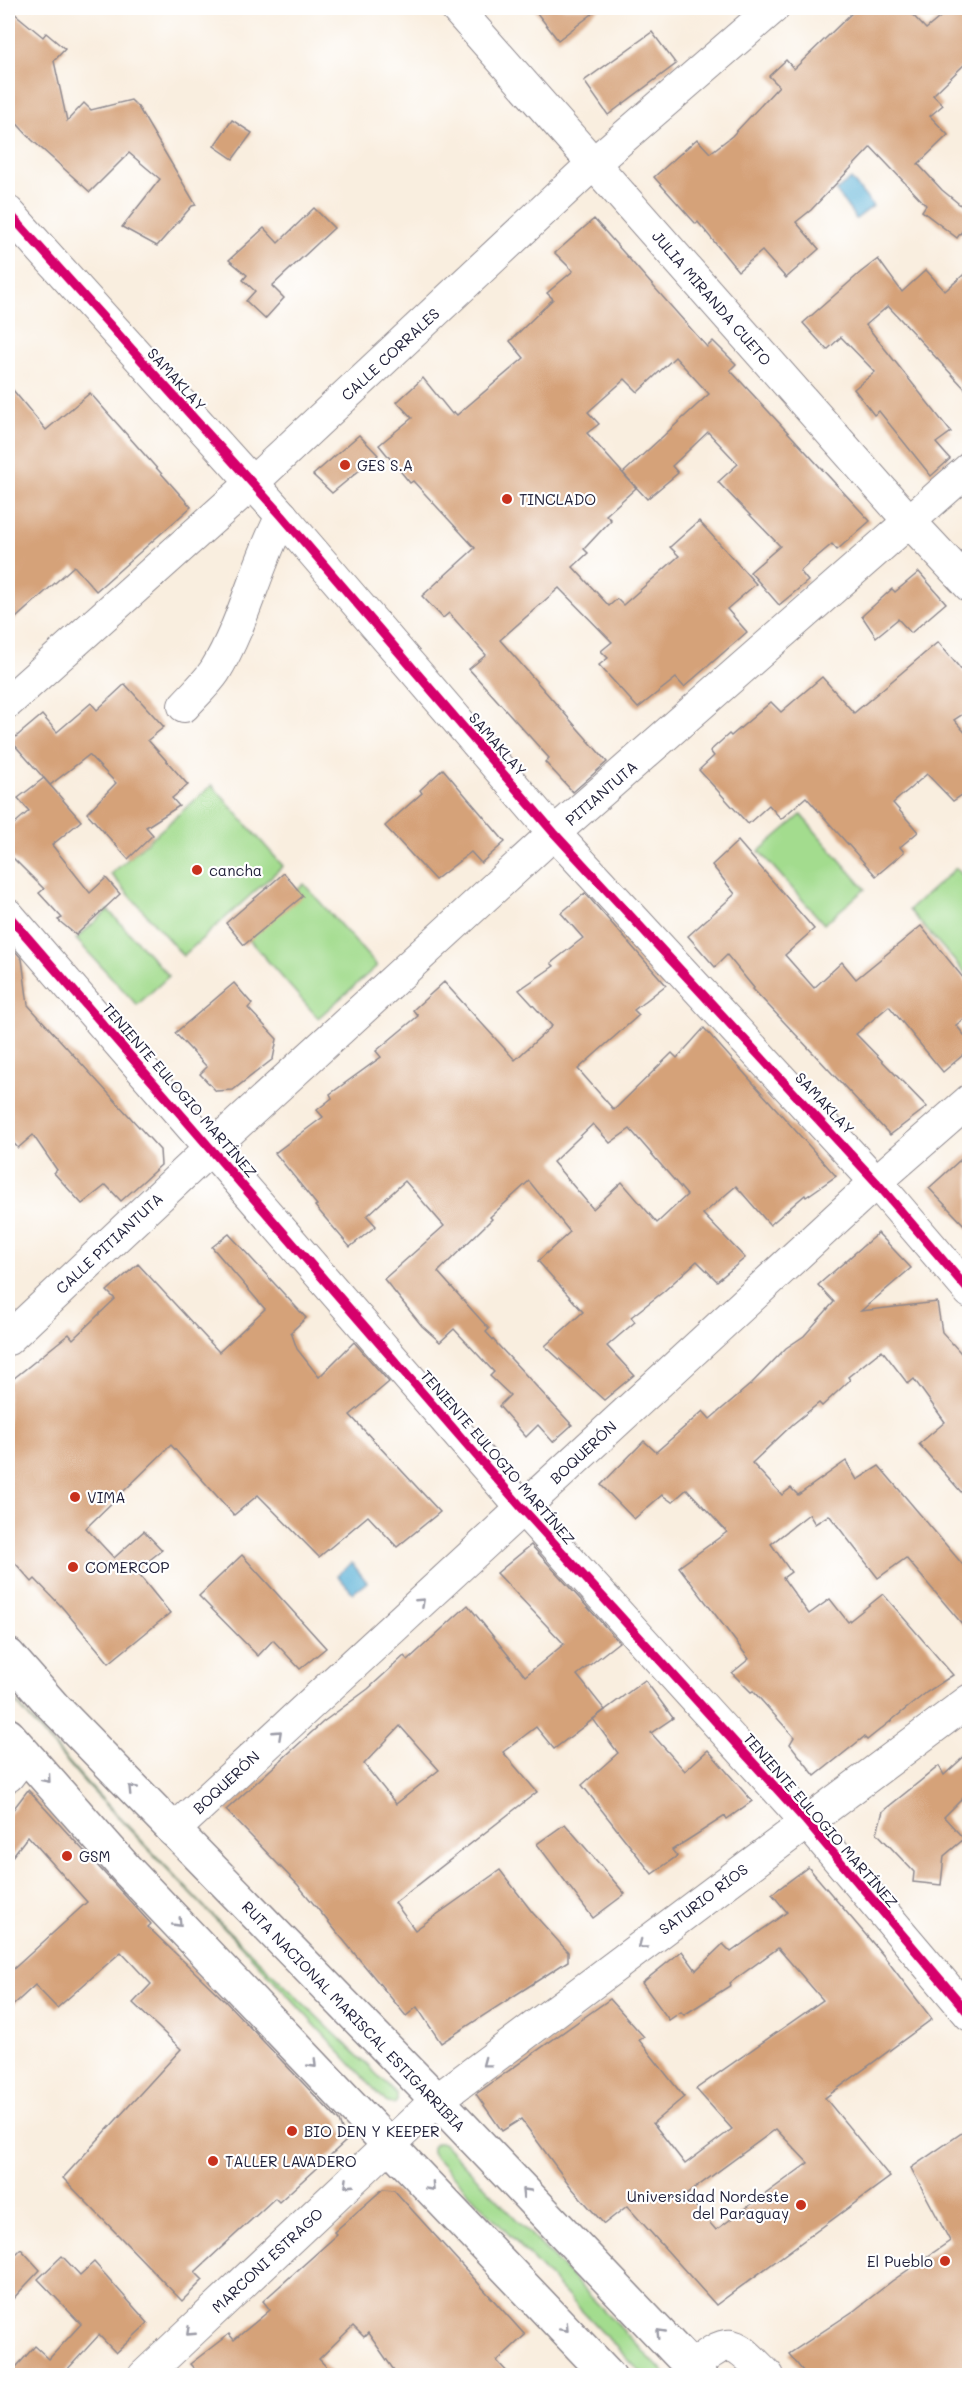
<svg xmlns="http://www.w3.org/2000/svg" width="977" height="2383" viewBox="0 0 977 2383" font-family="Mali,sans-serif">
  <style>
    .green { fill: #a3dc8e; stroke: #627f64; stroke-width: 1.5 }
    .water { fill: #59b0d6; stroke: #3e6988; stroke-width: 1.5 }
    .building { fill: #d5a279; fill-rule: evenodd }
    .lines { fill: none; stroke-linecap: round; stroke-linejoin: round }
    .minor-casing { stroke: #8e888d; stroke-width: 34 }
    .highway-casing { stroke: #8e888d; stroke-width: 36 }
    .minor { stroke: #fff; stroke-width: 32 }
    .highway { stroke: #fff; stroke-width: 33 }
    .cycleway-casing { stroke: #fff; stroke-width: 13 }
    .cycleway { stroke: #d6006c; stroke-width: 9 }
    .oneway { stroke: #9c9ca7 }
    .poi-dot { fill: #c8321e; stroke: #fff; stroke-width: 2 }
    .labels { text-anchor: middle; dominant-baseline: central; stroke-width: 4.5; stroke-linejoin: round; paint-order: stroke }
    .street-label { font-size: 15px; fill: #22223b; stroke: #fff }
    .poi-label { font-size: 15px; fill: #22223b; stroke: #fff; text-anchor: start }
  </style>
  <rect width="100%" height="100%" fill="#fff"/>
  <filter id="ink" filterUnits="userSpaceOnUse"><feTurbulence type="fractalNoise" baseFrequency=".0167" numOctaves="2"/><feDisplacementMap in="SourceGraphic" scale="12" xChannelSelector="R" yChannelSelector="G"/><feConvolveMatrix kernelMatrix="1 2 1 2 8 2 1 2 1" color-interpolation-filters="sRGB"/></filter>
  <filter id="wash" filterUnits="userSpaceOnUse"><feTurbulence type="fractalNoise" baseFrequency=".008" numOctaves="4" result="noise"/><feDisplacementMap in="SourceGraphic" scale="24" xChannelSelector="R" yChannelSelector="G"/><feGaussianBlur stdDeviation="1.35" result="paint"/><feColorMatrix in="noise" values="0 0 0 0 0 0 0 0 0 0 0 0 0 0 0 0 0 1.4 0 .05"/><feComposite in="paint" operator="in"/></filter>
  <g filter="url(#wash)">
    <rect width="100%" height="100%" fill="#f9eedf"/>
    <g class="green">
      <polygon points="212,785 283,866 183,956 111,874"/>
      <polygon points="801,815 865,889 824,924 759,851"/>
      <polygon points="956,868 969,882 969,977 909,910"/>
      <polygon points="304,884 377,966 318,1018 245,935"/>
      <polygon points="108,910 169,976 137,1005 76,939"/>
      <polygon points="8,1693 87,1783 212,1915 397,2094 397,2101 394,2104 387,2103 265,1971 86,1784"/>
      <polygon points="436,2143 443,2143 666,2375 643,2375 432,2154 432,2147"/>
    </g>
    <g class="water">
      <polygon points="851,179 873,206 856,219 836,191"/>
      <polygon points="352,1563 367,1582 353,1593 337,1575"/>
    </g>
    <g id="blocks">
      <g class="building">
        <polygon points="8,8 43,37 46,33 65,49 54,61 67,121 84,103 91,110 131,100 138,107 196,205 192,206 157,246 122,227 160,179 129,153 90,192 32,140 8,114"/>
        <polygon points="533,8 600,8 558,40"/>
        <polygon points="857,8 906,8 926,29 951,8 969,8 969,60 933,95 943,105 930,116 948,135 918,164 942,190 969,212 969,222 957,238 922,211 926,205 871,147 811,210 796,222 819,249 786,278 762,251 738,271 698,222 696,224 654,177 697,139 710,153 732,136 779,86 769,76 786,60 794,69"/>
        <polygon points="652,32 676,64 608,115 584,81"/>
        <polygon points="232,120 252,133 233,159 214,146"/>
        <polygon points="314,208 334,228 272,286 284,298 265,319 246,301 255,291 243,280 247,275 229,260 264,228 278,243"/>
        <polygon points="594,219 707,347 713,341 736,364 730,370 870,521 837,550 832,544 800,571 808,581 779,605 750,572 780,546 718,482 738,464 708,432 672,466 678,473 647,499 623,473 709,394 675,357 638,392 625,379 588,412 599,424 587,433 636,488 606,515 611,520 584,549 588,553 573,567 609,606 617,599 623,605 679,556 670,547 699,521 756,584 727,609 747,632 684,687 676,678 638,708 599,665 608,658 601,651 612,642 559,588 500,640 607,762 573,792 545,762 549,758 469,669 486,655 449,613 443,618 422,596 475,548 413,481 410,483 379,445 412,418 397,402 423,378 452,414 454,412 457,415 524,358 510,341 553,299 547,293 573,271 555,253"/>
        <polygon points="878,259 902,292 926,270 945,291 969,270 969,393 888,306 866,325 951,432 936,443 950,459 931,476 879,411 874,415 854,389 875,372 841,337 827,350 803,323 861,272"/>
        <polygon points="8,384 46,430 90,393 191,507 96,591 74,566 8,625"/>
        <polygon points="359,435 378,455 332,493 313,475"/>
        <polygon points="919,572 946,603 911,633 898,619 876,637 862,616 892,589 895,592"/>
        <polygon points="938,642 969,679 969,710 954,720 969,737 969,790 953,801 927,774 893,803 918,832 900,847 904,852 876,876 806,797 781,819 769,805 748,824 699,770 714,756 710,751 729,734 731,736 771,702 781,712 822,677 854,713"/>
        <polygon points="125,684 164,727 148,740 188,785 172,798 179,806 146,827 153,835 128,859 87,813 116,783 89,755 50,785 11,741 42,715 57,732 91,703 97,710"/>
        <polygon points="443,769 505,842 481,863 471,852 435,880 385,826 422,793 420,790"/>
        <polygon points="44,778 81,821 52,845 90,893 106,878 120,894 76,935 58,920 62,918 39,893 44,889 8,853 8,829 29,811 18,798"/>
        <polygon points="738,841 814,929 785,955 814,988 842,962 856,979 921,926 969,985 969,1015 956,1025 969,1041 969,1050 943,1072 889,1006 856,1034 927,1107 890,1135 753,989 754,988 727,955 715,967 688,936 735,894 712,865"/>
        <polygon points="284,873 303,896 244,945 226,923"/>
        <path d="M585,893l81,92 -32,25 5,5 -61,54 36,41 58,-57 5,5 27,-30 132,148 -30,21 -1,-2 -35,30 -34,-39 -33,28 42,44 -28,23 -20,-20 -34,31 -32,25 4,5 -28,24 27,29 -30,25 -59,-54 38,-34 -45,-51 32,-29 -41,-51 -39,36 2,2 -54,53 51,57 -3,3 86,93 -19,17 -15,-17 -12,12 -27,-31 11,-11 -20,-19 4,-4 -40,-43 -14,13 -18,-16 -38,-47 60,-53 -39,-45 -38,35 9,10 -26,21 -35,-41 2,-1 -42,-52 48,-36 -6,-7 15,-12 -2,-4 51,-37 -5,-6 42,-35 -5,-6 31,-28 71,78 37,-34 -33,-36 35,-24 -3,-3 32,-25 -22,-25zM593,1124l17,19 20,-14 57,66 -30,28 -35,-41 -29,27 -40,-47z"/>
        <polygon points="16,952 22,959 28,1005 160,1150 161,1165 121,1201 106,1185 82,1204 54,1173 57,1170 33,1135 18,1148 8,1137 8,953"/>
        <polygon points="234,983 252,1004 248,1008 277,1039 273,1059 233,1090 216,1091 200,1074 207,1067 175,1033"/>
        <polygon points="969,1152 969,1230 929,1188"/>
        <polygon points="878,1233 911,1268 861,1311 937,1302 942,1332 969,1362 969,1501 919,1444 945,1422 914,1379 908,1384 882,1350 848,1377 850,1380 822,1406 819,1403 793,1424 752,1463 782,1495 791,1488 798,1495 846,1461 857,1480 879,1466 969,1572 969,1632 906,1558 878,1578 829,1515 815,1524 809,1514 771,1544 791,1572 783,1578 809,1614 830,1599 848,1622 883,1594 953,1675 927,1692 867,1740 864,1737 815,1776 790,1744 794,1737 753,1691 751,1692 732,1673 749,1659 679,1567 727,1532 687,1489 672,1502 662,1495 634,1519 601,1485 644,1441 656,1452 703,1411 710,1419 751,1384 786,1348 804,1336 834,1302 818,1285"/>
        <polygon points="229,1234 306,1318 291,1332 297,1349 319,1377 354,1342 389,1382 350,1415 440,1512 397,1547 368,1516 319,1557 258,1495 234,1515 171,1445 86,1528 114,1558 144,1531 162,1550 136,1571 170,1613 109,1663 61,1606 35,1579 32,1582 8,1555 8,1383 69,1334 73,1339 115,1299 107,1291 138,1264 219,1352 265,1309 212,1247"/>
        <path d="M531,1545l88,97 -42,33 28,35 -51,39 -18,-22 -33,25 34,40 -142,111 20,27 85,-60 32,42 36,40v9l-127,82 -24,-36 -11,9 -108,-131 -72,-75 97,-88 45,-33 36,-33 4,4 60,-55 57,71 39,-32 -67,-71zM400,1726l39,44 -43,34 -32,-40z"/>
        <polygon points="242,1555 326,1648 300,1669 273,1640 258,1656 199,1596"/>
        <polygon points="645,1680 673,1718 651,1733 685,1771 708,1750 752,1801 727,1819 725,1816 672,1850 677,1856 652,1874 582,1785 618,1753 593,1719"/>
        <polygon points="969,1752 969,1792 944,1817 964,1839 944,1856 941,1885 913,1882 914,1872 877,1833 883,1811 939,1766 944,1775"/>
        <polygon points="28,1790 151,1924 148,1927 225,2001 339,2121 346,2141 279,2202 275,2198 195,2272 203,2280 182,2301 63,2178 181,2049 133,2003 151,1984 121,1952 57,2008 35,1985 8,2010 8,1974 87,1902 28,1836 8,1862 8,1816"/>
        <polygon points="565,1824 625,1894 593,1918 537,1844"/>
        <path d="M808,1867l75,88 49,64 -107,79 65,79 -174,128 -89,-99 -23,18 -33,-37 -50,-68 -19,12 -26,-37 134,-95 34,38 -5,3 45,57 -31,26 32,41 47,-35 -36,-40 127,-89 -45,-52 -48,35 1,2 -47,30 -3,-3 -12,8 -27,-37 40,-32 14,19 27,-26 8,8 56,-40 -15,-18zM776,2129l32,34 -92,67 -30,-35z"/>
        <polygon points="969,2128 969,2376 807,2376 789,2354 855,2310 892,2281 950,2241 911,2168"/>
        <polygon points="383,2189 394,2190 525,2335 497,2361 511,2376 398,2376 368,2333 364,2337 353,2326 319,2359 335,2376 201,2376 190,2364 229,2334 234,2340 270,2310 263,2301 337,2235 334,2232"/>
        <polygon points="21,2249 40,2270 8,2304 8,2262"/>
        <polygon points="62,2256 80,2275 94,2262 148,2323 116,2353 99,2335 64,2373 66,2376 8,2376 35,2346 49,2359 81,2324 38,2279"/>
      </g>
    </g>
  </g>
  <g filter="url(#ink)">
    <use href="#blocks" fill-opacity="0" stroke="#8e888d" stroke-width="1.5"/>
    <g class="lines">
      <defs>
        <g id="minor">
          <polyline points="456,8 910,522 970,586"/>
          <polyline points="8,212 282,516 554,833 876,1182 970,1292"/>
          <polyline points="8,702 251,484 594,163 773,8"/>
          <path d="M184,706c10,-11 23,-23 31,-35 29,-48 41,-105 67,-155"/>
          <polyline points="8,915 522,1508 806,1821 970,2015"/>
          <polyline points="8,1339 211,1148 554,833 970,468"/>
          <polyline points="8,1776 25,1754"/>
          <polyline points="173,1831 876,1182 970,1100"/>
          <path d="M692,2367c40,-33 41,-26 76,9"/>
          <polyline points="144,2376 437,2100 970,1700"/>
        </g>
        <g id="highway">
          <polyline points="8,1655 53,1706 437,2100 700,2376"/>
          <polyline points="8,1735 127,1870 609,2376"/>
        </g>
      </defs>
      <use href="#minor" class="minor-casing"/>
      <use href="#highway" class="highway-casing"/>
      <use href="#minor" class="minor"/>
      <use href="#highway" class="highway"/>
      <defs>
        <g id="cycleway">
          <polyline points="8,212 282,516 554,833 876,1182 970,1292"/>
          <polyline points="8,915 522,1508 806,1821 970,2015"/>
        </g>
      </defs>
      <use href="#cycleway" class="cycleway-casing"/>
      <use href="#cycleway" class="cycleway"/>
    </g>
    <defs><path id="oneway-chevron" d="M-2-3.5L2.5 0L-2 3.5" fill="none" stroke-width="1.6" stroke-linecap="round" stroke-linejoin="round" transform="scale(1.5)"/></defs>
    <g class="oneway">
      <use href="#oneway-chevron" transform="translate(421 1602) rotate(-43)"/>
      <use href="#oneway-chevron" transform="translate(278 1734) rotate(-43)"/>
      <use href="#oneway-chevron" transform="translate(47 1779) rotate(49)"/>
      <use href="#oneway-chevron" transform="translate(132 1789) rotate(-134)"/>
      <use href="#oneway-chevron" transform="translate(178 1923) rotate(46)"/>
      <use href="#oneway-chevron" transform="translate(642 1945) rotate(143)"/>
      <use href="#oneway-chevron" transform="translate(486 2063) rotate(143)"/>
      <use href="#oneway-chevron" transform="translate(313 2064) rotate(46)"/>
      <use href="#oneway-chevron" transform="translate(348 2184) rotate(137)"/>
      <use href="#oneway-chevron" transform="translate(431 2187) rotate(47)"/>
      <use href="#oneway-chevron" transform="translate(525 2192) rotate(-134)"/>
      <use href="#oneway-chevron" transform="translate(565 2328) rotate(47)"/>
      <use href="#oneway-chevron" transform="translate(190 2332) rotate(137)"/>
      <use href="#oneway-chevron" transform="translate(660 2333) rotate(-134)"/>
    </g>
  </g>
  <g class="poi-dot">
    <circle cx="345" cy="465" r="6"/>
    <circle cx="507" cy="499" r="6"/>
    <circle cx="197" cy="870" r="6"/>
    <circle cx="75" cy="1497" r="6"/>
    <circle cx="73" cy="1567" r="6"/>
    <circle cx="67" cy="1856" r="6"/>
    <circle cx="292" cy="2131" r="6"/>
    <circle cx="213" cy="2161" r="6"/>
    <circle cx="801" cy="2205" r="6"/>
    <circle cx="945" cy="2261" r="6"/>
  </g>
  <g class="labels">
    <g class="street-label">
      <text transform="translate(712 298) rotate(49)">JULIA MIRANDA CUETO</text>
      <text transform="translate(390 354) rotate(-43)">CALLE CORRALES</text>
      <text transform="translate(177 379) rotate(48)">SAMAKLAY</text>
      <text transform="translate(498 744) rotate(49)">SAMAKLAY</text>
      <text transform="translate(601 793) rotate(-41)">PITIANTUTA</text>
      <text transform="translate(180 1090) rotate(49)">TENIENTE EULOGIO MARTÍNEZ</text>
      <text transform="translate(825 1103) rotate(47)">SAMAKLAY</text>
      <text transform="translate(109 1243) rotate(-43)">CALLE PITIANTUTA</text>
      <text transform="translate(583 1452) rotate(-43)">BOQUERÓN</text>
      <text transform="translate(498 1457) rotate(49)">TENIENTE EULOGIO MARTÍNEZ</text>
      <text transform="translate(226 1782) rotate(-43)">BOQUERÓN</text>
      <text transform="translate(821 1820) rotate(49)">TENIENTE EULOGIO MARTÍNEZ</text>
      <text transform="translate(703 1899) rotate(-37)">SATURIO RÍOS</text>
      <text transform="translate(354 2016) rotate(46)">RUTA NACIONAL MARISCAL ESTIGARRIBIA</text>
      <text transform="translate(267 2260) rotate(-43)">MARCONI ESTRAGO</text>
    </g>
    <g class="poi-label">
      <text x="357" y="465">GES S.A</text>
      <text x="519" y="499">TINCLADO</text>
      <text x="209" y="870">cancha</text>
      <text x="87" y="1497">VIMA</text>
      <text x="85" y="1567">COMERCOP</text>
      <text x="79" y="1856">GSM</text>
      <text x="304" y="2131">BIO DEN Y KEEPER</text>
      <text x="225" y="2161">TALLER LAVADERO</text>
      <text x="789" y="2196" text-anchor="end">Universidad Nordeste<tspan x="789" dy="17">del Paraguay</tspan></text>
      <text x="933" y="2261" text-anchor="end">El Pueblo</text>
    </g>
  </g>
  <rect width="977" height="2383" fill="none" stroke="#fff" stroke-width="30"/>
</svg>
